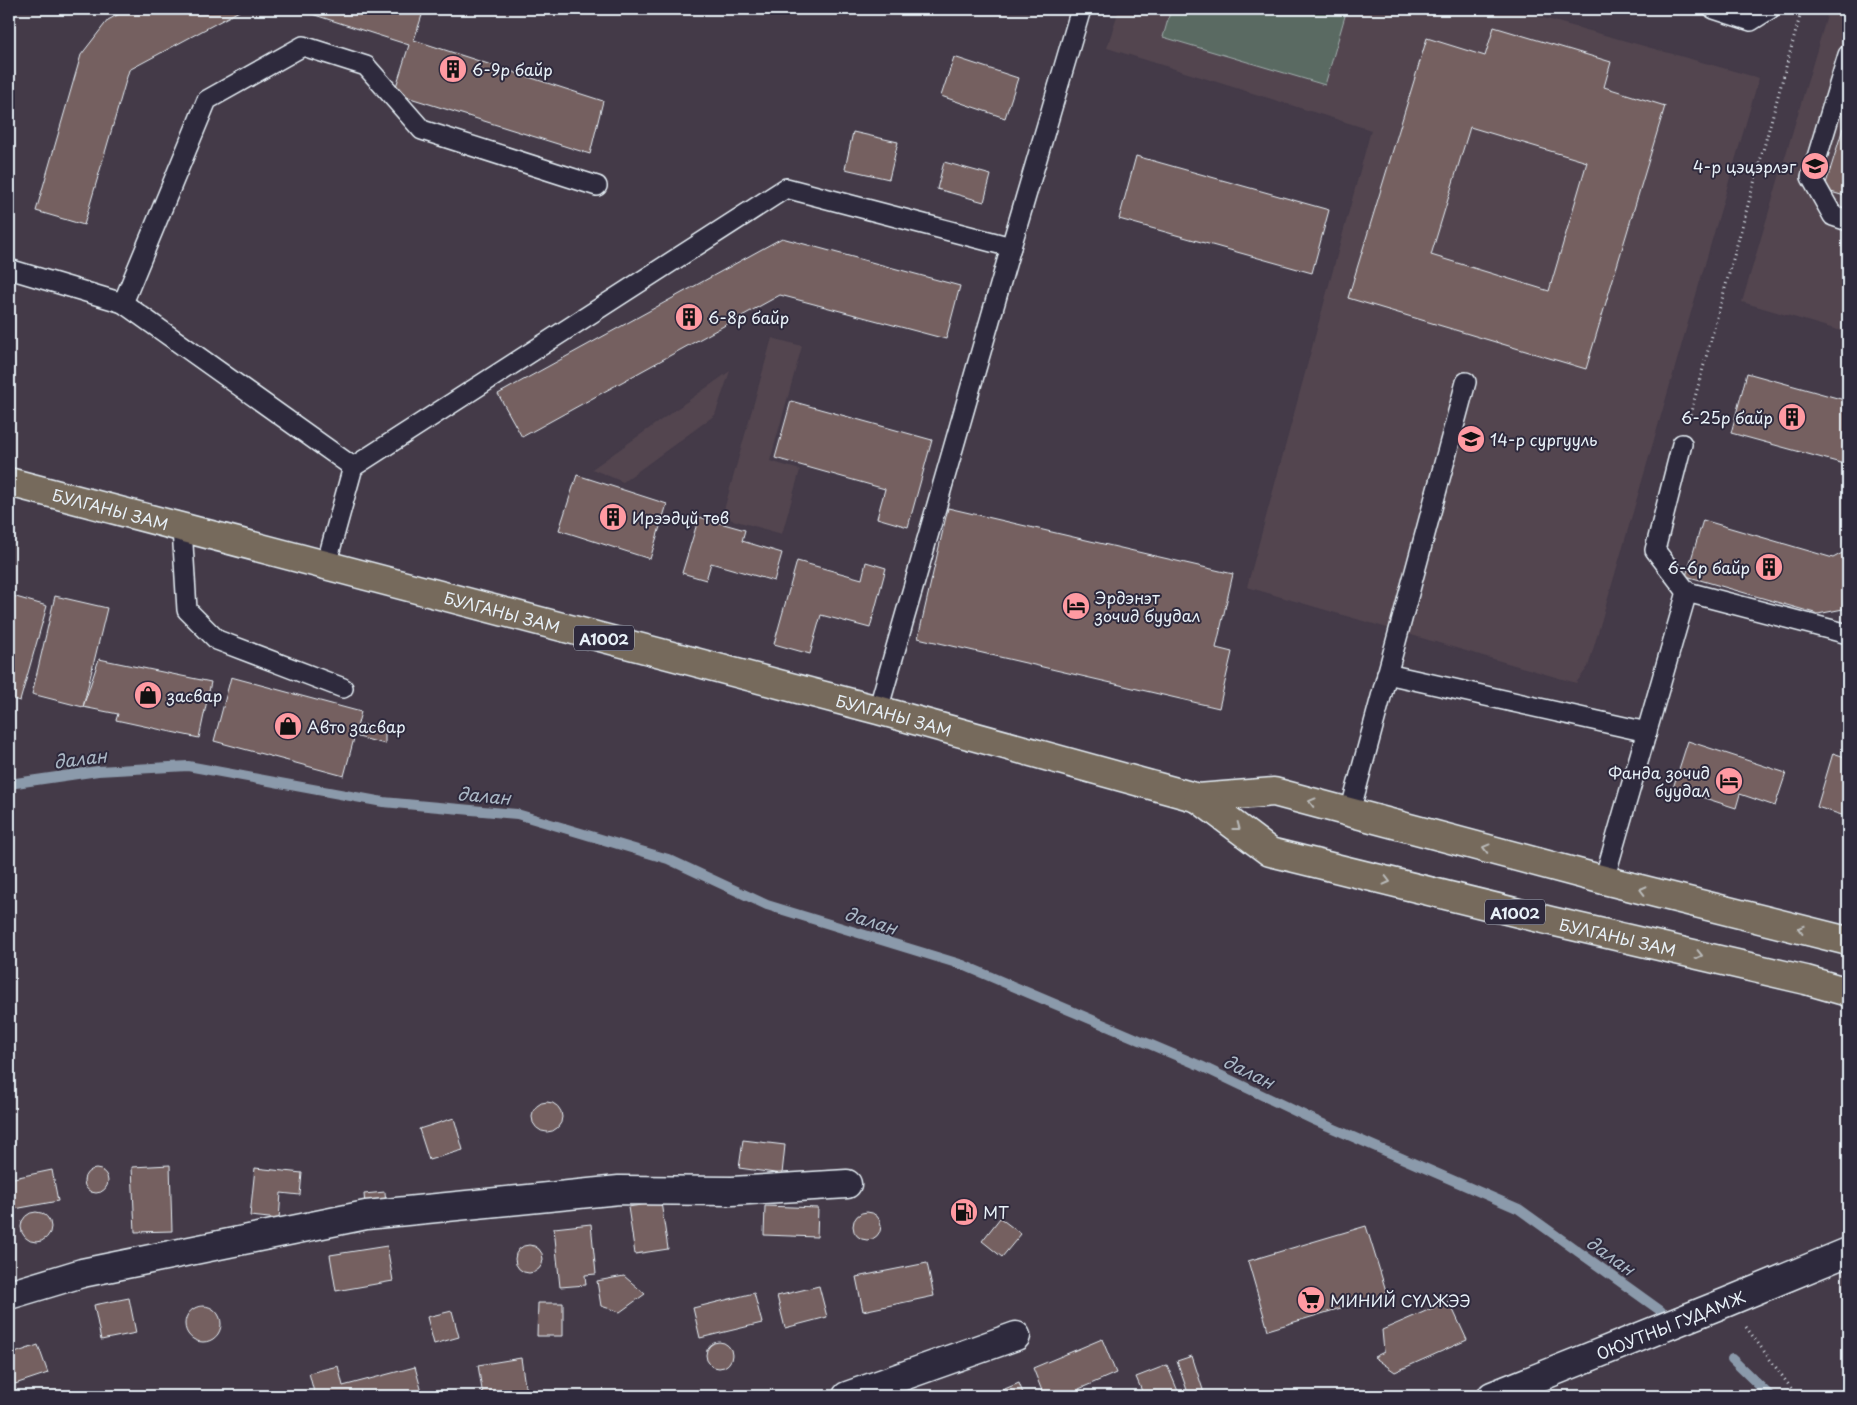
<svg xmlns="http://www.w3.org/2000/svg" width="1857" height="1405" viewBox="0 0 1857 1405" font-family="'Playpen Sans',sans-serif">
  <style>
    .built { fill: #52454f }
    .green { fill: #5a6a62; stroke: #a1aead }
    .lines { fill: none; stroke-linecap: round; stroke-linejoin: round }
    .stream { stroke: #8b9aab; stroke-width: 10 }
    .building { fill: #746060; stroke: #e8f1f8; fill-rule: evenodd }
    .service-casing { stroke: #e8f1f8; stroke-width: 22 }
    .minor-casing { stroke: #e8f1f8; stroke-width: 31 }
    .tertiary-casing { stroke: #e8f1f8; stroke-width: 31 }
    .trunk-casing { stroke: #e8f1f8; stroke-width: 31 }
    .path { stroke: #e8f1f8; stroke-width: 3; stroke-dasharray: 1 4; stroke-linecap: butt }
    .service { stroke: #2f2a3d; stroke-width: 19 }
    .minor { stroke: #2f2a3d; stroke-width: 28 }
    .tertiary { stroke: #2f2a3d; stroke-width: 28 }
    .trunk { stroke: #766a5c; stroke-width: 28 }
    .oneway { stroke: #babbba }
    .labels { text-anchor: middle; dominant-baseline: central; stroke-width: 4; stroke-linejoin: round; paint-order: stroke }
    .shield { fill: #2f2a3d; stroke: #b0b5c0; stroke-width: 1 }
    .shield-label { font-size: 15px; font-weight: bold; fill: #e8f1f8 }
    .poi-label { font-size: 16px; fill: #e8f1f8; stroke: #2f2a3d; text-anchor: start }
    .street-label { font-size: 16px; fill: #e8f1f8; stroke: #2f2a3d }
    .water-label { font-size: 18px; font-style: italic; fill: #aab7c5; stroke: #2f2a3d }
  </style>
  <rect width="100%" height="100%" fill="#443a48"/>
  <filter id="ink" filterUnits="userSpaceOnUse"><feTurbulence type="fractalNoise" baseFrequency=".02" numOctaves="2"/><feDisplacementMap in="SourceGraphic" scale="10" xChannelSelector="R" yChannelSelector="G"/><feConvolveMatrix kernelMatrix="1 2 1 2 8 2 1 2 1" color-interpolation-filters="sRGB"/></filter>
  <g filter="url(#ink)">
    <g class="built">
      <polygon points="1119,9 1511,9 1759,78 1588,667 1576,683 1247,587 1371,130 1107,48"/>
      <polygon points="1829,9 1848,9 1848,333 1742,302"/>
      <polygon points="772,338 802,346 770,461 800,470 782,534 722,517"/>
      <polygon points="730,371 715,415 623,482 592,469"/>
    </g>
    <polygon class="green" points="1171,9 1347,9 1325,85 1163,37"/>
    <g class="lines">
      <g class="stream">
        <polyline points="9,784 98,771 188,766 383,802 517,814 668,859 767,905 963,965 1201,1066 1314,1120 1519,1209 1661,1311"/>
        <polyline points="1732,1359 1770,1396"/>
      </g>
    </g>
    <g class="building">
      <polygon points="128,9 243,9 129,70 84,225 36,211 81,55 108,20"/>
      <polygon points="296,9 424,9 414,40 603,101 590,154 394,93 409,45"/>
      <path d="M1494,27l117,35 -7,25 61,19 -79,263 -238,-71 79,-260 58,18zM1470,127l117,35 -38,129 -118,-36z"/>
      <polygon points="954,57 1018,78 1005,118 941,96"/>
      <polygon points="1843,128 1848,130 1848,197 1824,190"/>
      <polygon points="853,132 898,142 889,179 845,169"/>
      <polygon points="1136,156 1329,210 1312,273 1119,219"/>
      <polygon points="944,162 991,175 984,202 937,189"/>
      <polygon points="782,238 960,286 946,339 780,295 522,437 498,394"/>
      <polygon points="1747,373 1848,401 1848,465 1731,433"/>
      <polygon points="791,401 932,440 908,527 877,518 885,489 775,458"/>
      <polygon points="577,475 667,504 650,559 559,530"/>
      <polygon points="948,508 1233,574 1216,648 1232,652 1219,708 918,638"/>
      <polygon points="699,517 745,530 742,541 782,553 774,581 711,563 706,580 682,573"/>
      <polygon points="1703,520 1833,558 1848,550 1848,608 1818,614 1686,576"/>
      <polygon points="797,561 862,579 866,562 886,568 870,628 821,615 810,654 774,644"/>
      <polygon points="9,595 47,606 20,701 9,698"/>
      <polygon points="55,596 107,608 83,707 32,694"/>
      <polygon points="99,659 211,682 199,738 116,720 118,714 83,707"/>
      <polygon points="231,677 361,712 344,776 214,741"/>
      <polygon points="361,724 385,731 385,744 358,737"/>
      <polygon points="1688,741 1786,773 1775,806 1740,794 1736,808 1673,788"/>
      <polygon points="1833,753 1848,758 1848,817 1817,807"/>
      <circle cx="547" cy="1117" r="15"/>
      <polygon points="454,1118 463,1150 429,1160 419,1129"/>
      <polygon points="743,1140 785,1145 782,1174 739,1168"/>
      <polygon points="170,1165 172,1231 135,1232 132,1167"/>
      <polygon points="255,1168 302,1173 300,1195 281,1193 279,1219 250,1216"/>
      <circle cx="96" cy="1181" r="12"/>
      <polygon points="52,1170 58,1201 9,1210 9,1179"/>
      <polygon points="385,1192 386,1205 365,1205 364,1194"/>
      <polygon points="661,1202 668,1249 635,1254 628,1207"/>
      <polygon points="765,1206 818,1208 817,1237 764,1235"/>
      <circle cx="36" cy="1227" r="15"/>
      <circle cx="867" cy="1226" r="14"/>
      <polygon points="1000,1218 1021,1234 1002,1257 982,1241"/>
      <polygon points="591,1224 596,1274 585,1275 586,1285 560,1287 554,1228"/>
      <polygon points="1366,1226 1387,1294 1268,1330 1248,1261"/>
      <circle cx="529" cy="1259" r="14"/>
      <polygon points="387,1246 393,1281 336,1291 330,1255"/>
      <polygon points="927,1263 934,1296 863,1311 856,1277"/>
      <polygon points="624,1276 645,1294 620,1312 601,1306 597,1281"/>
      <polygon points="819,1286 827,1317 785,1328 777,1296"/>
      <polygon points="754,1293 762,1323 700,1338 693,1308"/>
      <polygon points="129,1298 136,1333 101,1340 94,1305"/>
      <polygon points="1449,1301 1467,1340 1395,1372 1374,1357 1384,1352 1382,1330"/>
      <polygon points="538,1303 563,1303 563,1336 537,1336"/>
      <circle cx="203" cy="1324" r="18"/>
      <polygon points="452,1311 459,1337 434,1344 427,1317"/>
      <polygon points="1102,1339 1116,1373 1079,1389 1082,1396 1044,1396 1033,1368"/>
      <circle cx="719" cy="1355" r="13"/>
      <polygon points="38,1345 48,1373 9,1386 9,1355"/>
      <polygon points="1192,1356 1205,1396 1189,1396 1177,1361"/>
      <polygon points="521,1358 526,1393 505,1396 483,1396 478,1365"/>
      <polygon points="1167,1365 1180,1396 1144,1396 1136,1377"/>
      <polygon points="338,1366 343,1386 415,1367 423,1396 315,1396 309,1373"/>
      <polygon points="1019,1383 1024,1396 988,1396"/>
    </g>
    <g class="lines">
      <defs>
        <g id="service">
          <polyline points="1714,9 1751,21 1770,9"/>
          <polyline points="1848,55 1811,177 1833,216 1848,221"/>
          <polyline points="9,269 123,303 207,100 303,46 366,66 422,130 597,186"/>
          <polyline points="123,303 353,467"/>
          <polyline points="1682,444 1655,550 1687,592"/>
          <polyline points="182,528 187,610 217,640 343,688"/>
          <polyline points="326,565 353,467 786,188 1011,247"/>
          <polyline points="1387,674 1647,732"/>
          <polyline points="878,710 1011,247 1081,9"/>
          <polyline points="1350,812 1466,382"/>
          <polyline points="1604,880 1687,592 1848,634"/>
        </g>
        <g id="minor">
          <polyline points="9,1295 82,1273 366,1215 619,1190 732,1191 847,1184"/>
          <polyline points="847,1396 1016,1336"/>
        </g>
        <g id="tertiary">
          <path id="s1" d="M1492,1396l235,-94 121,-50"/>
        </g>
        <g id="trunk">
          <path id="s2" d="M9,482l869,228 320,88 76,-6 330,88 244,61"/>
          <path id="s3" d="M1198,798l72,54 281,69 255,59 42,12"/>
        </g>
      </defs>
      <use href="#service" class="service-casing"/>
      <use href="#minor" class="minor-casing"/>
      <use href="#tertiary" class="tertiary-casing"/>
      <use href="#trunk" class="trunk-casing"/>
      <g class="path">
        <polyline points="1689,419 1802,9"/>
        <polyline points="1746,1327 1797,1396"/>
      </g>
      <use href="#service" class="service"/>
      <use href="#minor" class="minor"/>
      <use href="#tertiary" class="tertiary"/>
      <use href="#trunk" class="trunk"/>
    </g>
    <defs><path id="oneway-chevron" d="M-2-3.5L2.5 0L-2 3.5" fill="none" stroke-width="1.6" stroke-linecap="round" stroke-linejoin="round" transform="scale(1.25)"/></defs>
    <g class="oneway">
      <use href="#oneway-chevron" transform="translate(1312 802) rotate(-165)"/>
      <use href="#oneway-chevron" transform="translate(1237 827) rotate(37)"/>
      <use href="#oneway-chevron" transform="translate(1486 848) rotate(-165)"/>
      <use href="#oneway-chevron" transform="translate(1387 881) rotate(14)"/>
      <use href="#oneway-chevron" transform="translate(1643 890) rotate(-166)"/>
      <use href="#oneway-chevron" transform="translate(1801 929) rotate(-166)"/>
      <use href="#oneway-chevron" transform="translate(1699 955) rotate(13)"/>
    </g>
  </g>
  <defs>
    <symbol id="building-disc" viewBox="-11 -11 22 22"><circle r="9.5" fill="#ff9aa2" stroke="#2f2a3d"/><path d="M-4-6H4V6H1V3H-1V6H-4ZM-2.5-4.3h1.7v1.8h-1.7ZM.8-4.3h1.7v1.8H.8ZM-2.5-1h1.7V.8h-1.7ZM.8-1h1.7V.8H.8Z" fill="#111"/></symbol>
    <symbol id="school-disc" viewBox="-11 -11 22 22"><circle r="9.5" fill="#ff9aa2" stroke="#2f2a3d"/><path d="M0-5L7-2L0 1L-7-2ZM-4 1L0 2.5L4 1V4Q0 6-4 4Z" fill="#111"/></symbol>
    <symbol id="hotel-disc" viewBox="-11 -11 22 22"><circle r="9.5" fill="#ff9aa2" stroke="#2f2a3d"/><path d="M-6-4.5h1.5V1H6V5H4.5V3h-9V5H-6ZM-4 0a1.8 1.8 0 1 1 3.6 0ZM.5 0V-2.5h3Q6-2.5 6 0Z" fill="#111"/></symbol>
    <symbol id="shop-disc" viewBox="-11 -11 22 22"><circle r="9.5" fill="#ff9aa2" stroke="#2f2a3d"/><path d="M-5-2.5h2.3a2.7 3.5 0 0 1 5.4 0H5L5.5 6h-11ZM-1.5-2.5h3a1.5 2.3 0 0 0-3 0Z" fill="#111"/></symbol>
    <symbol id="fuel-disc" viewBox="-11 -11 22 22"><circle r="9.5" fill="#ff9aa2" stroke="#2f2a3d"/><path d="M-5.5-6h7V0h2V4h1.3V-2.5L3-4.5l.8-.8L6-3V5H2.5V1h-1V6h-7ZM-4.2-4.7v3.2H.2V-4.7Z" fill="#111"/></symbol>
    <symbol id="supermarket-disc" viewBox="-11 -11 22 22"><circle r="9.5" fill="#ff9aa2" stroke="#2f2a3d"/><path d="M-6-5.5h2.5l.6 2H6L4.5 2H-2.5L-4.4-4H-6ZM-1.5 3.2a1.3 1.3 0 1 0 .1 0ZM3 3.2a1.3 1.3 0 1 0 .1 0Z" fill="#111"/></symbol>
  </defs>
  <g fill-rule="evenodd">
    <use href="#building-disc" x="437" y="53" width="32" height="32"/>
    <use href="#school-disc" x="1799" y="150" width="32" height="32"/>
    <use href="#building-disc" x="673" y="301" width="32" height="32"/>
    <use href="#building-disc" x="1776" y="401" width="32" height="32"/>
    <use href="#school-disc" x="1455" y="423" width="32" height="32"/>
    <use href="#building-disc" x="597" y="501" width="32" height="32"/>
    <use href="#building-disc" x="1753" y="551" width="32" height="32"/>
    <use href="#hotel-disc" x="1060" y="590" width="32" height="32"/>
    <use href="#shop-disc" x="132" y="679" width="32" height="32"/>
    <use href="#shop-disc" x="272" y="710" width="32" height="32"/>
    <use href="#hotel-disc" x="1713" y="765" width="32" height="32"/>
    <use href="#fuel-disc" x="948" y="1196" width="32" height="32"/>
    <use href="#supermarket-disc" x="1295" y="1284" width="32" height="32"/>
  </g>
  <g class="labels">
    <g class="shield">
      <rect x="574" y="625.5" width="60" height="25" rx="4"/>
      <rect x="1485" y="899.5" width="60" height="25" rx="4"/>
    </g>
    <g class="shield-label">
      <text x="604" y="638">A1002</text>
      <text x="1515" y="912">A1002</text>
    </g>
    <g class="poi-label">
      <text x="472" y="69">6-9р байр</text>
      <text x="1796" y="166" text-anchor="end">4-р цэцэрлэг</text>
      <text x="708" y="317">6-8р байр</text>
      <text x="1773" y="417" text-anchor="end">6-25р байр</text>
      <text x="1490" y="439">14-р сургууль</text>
      <text x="632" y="517">Ирээдүй төв</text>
      <text x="1750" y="567" text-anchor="end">6-6р байр</text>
      <text x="1095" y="597">Эрдэнэт<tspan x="1095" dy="18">зочид буудал</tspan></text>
      <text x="167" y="695">засвар</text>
      <text x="307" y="726">Авто засвар</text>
      <text x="1710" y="772" text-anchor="end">Фанда зочид<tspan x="1710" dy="18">буудал</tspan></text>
      <text x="983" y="1212">МТ</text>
      <text x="1330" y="1300">МИНИЙ СҮЛЖЭЭ</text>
    </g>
    <g class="street-label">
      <text stroke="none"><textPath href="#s2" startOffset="105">БУЛГАНЫ ЗАМ</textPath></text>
      <text stroke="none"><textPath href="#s2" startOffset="510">БУЛГАНЫ ЗАМ</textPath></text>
      <text stroke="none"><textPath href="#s2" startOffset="915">БУЛГАНЫ ЗАМ</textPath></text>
      <text stroke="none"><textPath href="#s3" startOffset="448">БУЛГАНЫ ЗАМ</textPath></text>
      <text stroke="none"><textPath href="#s1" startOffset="192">ОЮУТНЫ ГУДАМЖ</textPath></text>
    </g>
    <g class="water-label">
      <text transform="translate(80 758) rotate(-7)">далан</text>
      <text transform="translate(484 795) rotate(5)">далан</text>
      <text transform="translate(871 920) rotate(17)">далан</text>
      <text transform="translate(1249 1071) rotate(26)">далан</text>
      <text transform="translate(1611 1255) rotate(35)">далан</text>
    </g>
  </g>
  <rect width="1857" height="1405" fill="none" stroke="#2f2a3d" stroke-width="30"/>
  <rect x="15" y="15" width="1827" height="1375" fill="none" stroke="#e8f1f8" stroke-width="2" filter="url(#ink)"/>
</svg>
